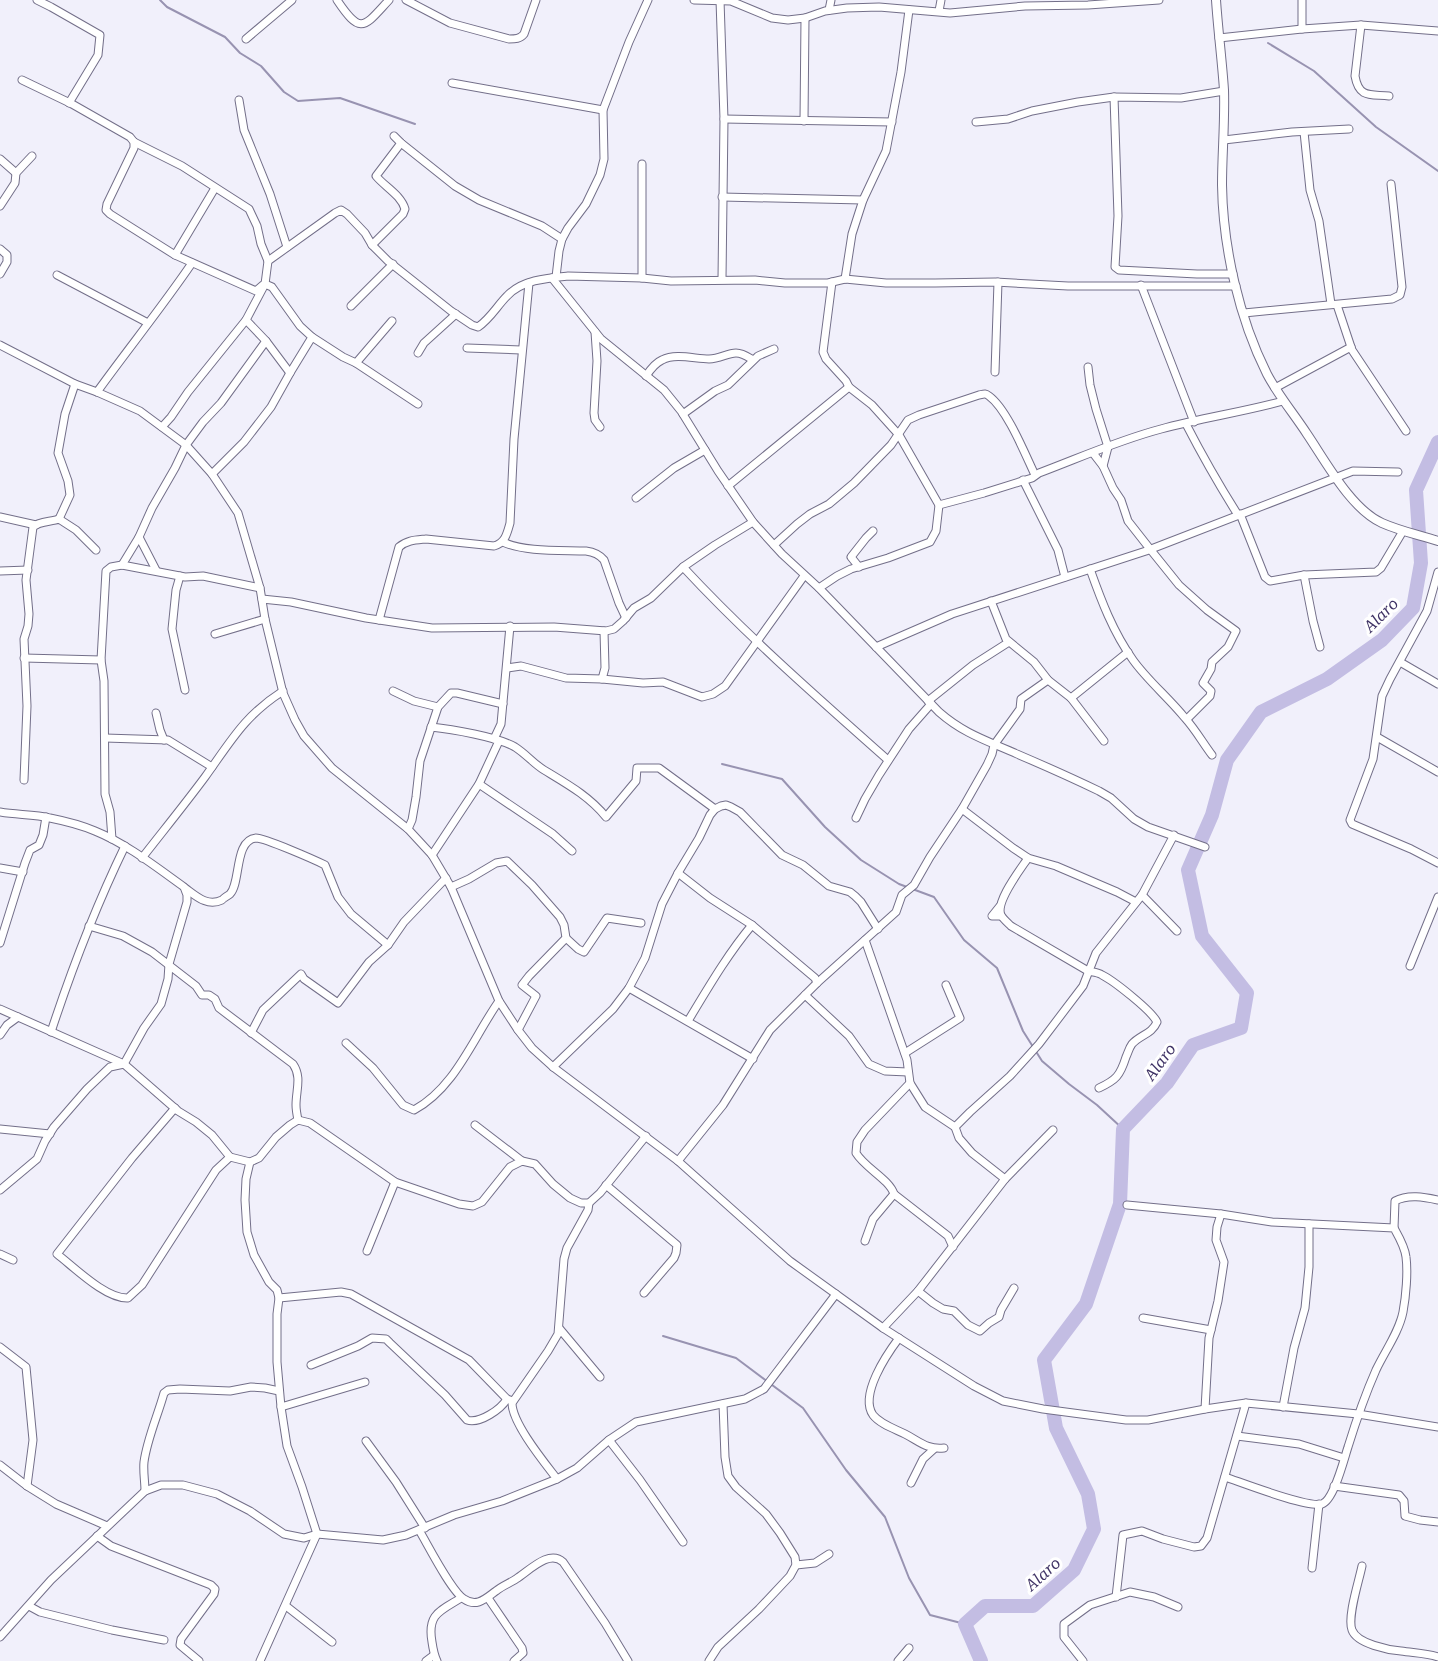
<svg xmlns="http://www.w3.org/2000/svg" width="1438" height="1661" viewBox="0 0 1438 1661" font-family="'Roboto Serif',serif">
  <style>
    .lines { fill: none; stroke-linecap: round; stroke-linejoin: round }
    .stream { stroke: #9893b1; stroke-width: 2 }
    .river { stroke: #c3bde3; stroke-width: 14 }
    .minor-casing { stroke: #736f89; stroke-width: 9 }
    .tertiary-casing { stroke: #736f89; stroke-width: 10 }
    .minor { stroke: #fff; stroke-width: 7 }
    .tertiary { stroke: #fff; stroke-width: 8 }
    .labels { text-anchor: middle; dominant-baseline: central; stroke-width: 6; stroke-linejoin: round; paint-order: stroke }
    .water-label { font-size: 16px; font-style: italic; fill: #403466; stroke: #fff }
  </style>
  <rect width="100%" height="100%" fill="#f1f0fb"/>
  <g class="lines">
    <g class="stream">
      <polyline points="160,0 167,7 225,37 240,53 261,66 284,92 298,101 340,98 415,124"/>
      <polyline points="1268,43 1314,71 1376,127 1438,171"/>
      <polyline points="722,764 782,779 825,827 861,860 899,884 934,897 964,940 997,968 1023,1031 1042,1061 1069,1084 1097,1105 1123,1129"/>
      <polyline points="663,1336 736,1358 803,1408 846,1470 885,1517 909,1578 930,1615 965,1624"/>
    </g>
    <polyline class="river" points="981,1661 965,1624 985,1606 1033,1606 1074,1570 1094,1529 1088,1494 1056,1428 1044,1360 1086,1304 1120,1204 1123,1129 1167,1083 1193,1045 1241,1028 1247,993 1202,936 1188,870 1212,815 1227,760 1261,712 1327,679 1382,640 1413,608 1421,563 1416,490 1438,442"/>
    <defs>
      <g id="minor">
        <polyline points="37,0 51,7 100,35 98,55 69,103"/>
        <path d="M337,0c24,36 27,27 52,0"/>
        <path d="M406,0l44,23 59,16c6,0 11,0 15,-5l12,-34"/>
        <polyline points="694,0 731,1 772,18 788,20 805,18 825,11 847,8 879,7 950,13 1025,6 1088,5 1159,0"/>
        <polyline points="720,0 724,119 722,279"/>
        <polyline points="1302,0 1302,29"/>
        <polyline points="829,10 831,0"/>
        <polyline points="939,11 941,0"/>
        <path d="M1361,25l-6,51c4,23 16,18 34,20"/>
        <polyline points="1219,38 1302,29 1361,25 1438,31"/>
        <polyline points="246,39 292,0"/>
        <polyline points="22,80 72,104 130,137 134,142 134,148 107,204 106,210 110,214 175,255 256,291 263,285"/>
        <polyline points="452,83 603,110"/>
        <polyline points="1114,97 1118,216 1115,267 1119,270 1197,274 1233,274"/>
        <polyline points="239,100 244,130 270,194 287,247"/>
        <polyline points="724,119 892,122"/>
        <polyline points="804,121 805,18"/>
        <polyline points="976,122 1008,119 1032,111 1078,102 1114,97 1181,98 1224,91"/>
        <polyline points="1304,132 1310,190 1319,221 1331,304"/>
        <polyline points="394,136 401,143 455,186 479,200 542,226 562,239"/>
        <polyline points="1224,140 1292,132 1349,129"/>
        <polyline points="134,142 182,166 249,209 257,226 261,244 268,261"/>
        <polyline points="0,159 16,173"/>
        <polyline points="722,197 863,200"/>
        <polyline points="0,206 15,183 16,173 32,156"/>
        <path d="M372,245l31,-31 2,-5c-4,-14 -20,-22 -29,-33l25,-33"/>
        <polyline points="0,249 7,255 7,262 0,274"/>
        <polyline points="175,255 215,188"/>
        <polyline points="57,275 148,323"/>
        <polyline points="556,277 559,251 562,239 568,228 586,204 600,175 604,159 603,110 629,42 648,0"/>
        <path d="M552,278l49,61 63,51 17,21 37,60 35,51 29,32 38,35 119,123c25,22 49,29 78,42 28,12 55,24 82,37l12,7 23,21 14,8 57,20"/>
        <polyline points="642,278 642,164"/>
        <polyline points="845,279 852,234 863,200 886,151 901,72 909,10"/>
        <polyline points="1141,285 1194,422"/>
        <polyline points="1337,305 1352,350 1406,431"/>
        <polyline points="351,306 393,264"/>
        <polyline points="1244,313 1392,299 1400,295 1402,287 1391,184"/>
        <polyline points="595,332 597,361 594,413 595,420 600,427"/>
        <polyline points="312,337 343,357 356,363 392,321"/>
        <polyline points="0,345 75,384 97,392 140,411 186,445 212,474 238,513 260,588 265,619 283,693 295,720 304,736 332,768 408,829 432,855 451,887 499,1001 518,1030 532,1048 553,1067 678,1161 790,1261 883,1328 974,1386 1003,1401 1043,1409 1126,1420 1148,1420 1205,1409 1246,1403 1358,1414 1438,1427"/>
        <polyline points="467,348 521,350"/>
        <polyline points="418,353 424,343 456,314"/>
        <polyline points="356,363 418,404"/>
        <polyline points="1088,367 1090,385 1096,409 1108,447 1103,466"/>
        <polyline points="995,372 998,282"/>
        <path d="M290,373l-24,-32 -20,-21 19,-36 3,-23 67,-48 6,-3 6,4 18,19 7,12 16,16 63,50 21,14 6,2c12,-8 19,-21 29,-31 15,-16 40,-18 61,-20l74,2 29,3 84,-1 30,3h43l17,-4 41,4h49l60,-1 73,4h168"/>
        <path d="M646,376c4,-6 9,-13 16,-16 14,-7 33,-1 47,-1 11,0 18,-6 27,-6 7,0 12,4 17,7"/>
        <polyline points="1275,388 1351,347"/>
        <path d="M97,392c31,-43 65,-85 95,-129"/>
        <polyline points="683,414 715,391 728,385 758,356 774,349"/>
        <path d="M1186,424c16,31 33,61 52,91"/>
        <polyline points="162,427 171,417 188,392 246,320"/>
        <polyline points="1093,453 1103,466 1113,488 1121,500 1128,521 1150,549 1179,585 1207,610 1236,631 1228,647 1212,662 1211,669 1203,683 1211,691 1210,696 1187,719"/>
        <polyline points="212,474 244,442 271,407 290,373 312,337 300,326 272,287 265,284"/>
        <polyline points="1023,480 1058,550 1065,577"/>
        <polyline points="728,486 849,387"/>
        <polyline points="636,498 674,468 705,450"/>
        <path d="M939,505l45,-12 48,-15 7,-5c40,-15 80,-33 122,-44 40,-11 82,-17 122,-28"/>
        <polyline points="1240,514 1265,577 1270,581 1304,575 1376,572 1381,568 1403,531"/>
        <polyline points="0,517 36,525"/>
        <polyline points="59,519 70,495 68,481 58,453 65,414 75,384"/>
        <path d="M503,542c20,10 60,8 83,9 8,1 13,3 18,9l15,43 7,15"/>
        <path d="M774,545l23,-21 13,-10 19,-10 25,-21 37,-38 17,-25 11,-5 60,-20c5,-1 6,-2 10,1 18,13 36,58 46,79"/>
        <polyline points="122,565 139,537"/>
        <path d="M683,567c64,69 135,131 205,193"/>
        <polyline points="859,567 851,557 866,538 873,531"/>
        <path d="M1090,569c11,31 23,63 43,91 15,21 36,38 52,58 10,11 18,25 27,37"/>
        <polyline points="156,570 139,537 152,508 175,468 186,445 203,422 221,403 266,341"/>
        <polyline points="0,571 28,570"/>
        <polyline points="1438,572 1427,611 1390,679 1382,696 1373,759 1350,820 1352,824 1411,849 1438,863"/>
        <polyline points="1304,575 1313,621 1320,647"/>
        <polyline points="180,576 176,590 172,629 185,690"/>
        <polyline points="819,588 837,576 851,569 888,558 930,542 936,531 939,505 899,435 872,405 849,387 846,381 826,359 823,352 832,282"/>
        <polyline points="262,599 291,602 366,618 432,628 554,627 606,631 614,629 623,621 634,608 651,598 683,567 715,545 753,522"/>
        <polyline points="991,601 1006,639 1034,662 1048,680 1071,698 1128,652"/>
        <path d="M379,620l20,-73c8,-7 17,-7 27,-8l68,7c11,-3 13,-12 16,-23l4,-84 15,-156"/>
        <polyline points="215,634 265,619"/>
        <polyline points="876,647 952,614 1146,551 1353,471 1398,472"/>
        <polyline points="24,658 101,660"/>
        <polyline points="1400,662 1438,684"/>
        <polyline points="507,668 521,666 566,678 602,679 605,668 604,631"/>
        <polyline points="602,679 643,683 663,682 702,697 713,694 725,686 804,576"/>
        <polyline points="393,691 414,701 438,707"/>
        <polyline points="1071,698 1104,741"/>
        <polyline points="928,701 973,665 1009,642"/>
        <polyline points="156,713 160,730 164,740"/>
        <path d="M431,727c20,2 67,10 84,20 11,7 19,17 29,23 23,14 45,26 62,47l30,-36 1,-13h22l56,41"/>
        <polyline points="1377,737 1438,772"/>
        <polyline points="105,738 168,740 212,767"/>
        <polyline points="494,739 501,724 510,626"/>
        <path d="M24,780l3,-74 -3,-67 4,-13 1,-12 -3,-34 7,-53c6,-6 18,-5 26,-8l17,11 20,20"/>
        <polyline points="479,784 553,834 572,851"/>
        <polyline points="962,809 1013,848 1028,858 1056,866 1117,892 1136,902"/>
        <path d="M0,812c17,3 34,2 50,6 15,3 31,7 45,13 32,13 61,36 89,56l3,8v7l-18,62 -1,15 -7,25 -17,24 -20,36 -14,3 -23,22 -33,38 -9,14 -8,18 -37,31"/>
        <polyline points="856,818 865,799 879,775 909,729 931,704"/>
        <polyline points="408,829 412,820 416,797 420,761 438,707 451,693 457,693 503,704"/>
        <polyline points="112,839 110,812 105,794 104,681 101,660 106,571 111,567 122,565 185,577 203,576 260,588"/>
        <polyline points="432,855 479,784 499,741"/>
        <path d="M142,858c21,-27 43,-54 63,-81 26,-36 39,-61 78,-86"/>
        <path d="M1028,858c-8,12 -33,44 -27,57 2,4 7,8 10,11l77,45c4,1 10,1 14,4 12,6 50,36 55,47 -5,12 -17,13 -25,22 -3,4 -4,9 -6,13 -6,19 -10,23 -27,31"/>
        <polyline points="0,868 23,872"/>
        <polyline points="678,873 710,898 752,925 815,978 817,983"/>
        <polyline points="451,887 469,879 496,863 507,861 532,885 560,917 564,925 566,938 529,976 522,985 536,996 518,1030"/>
        <path d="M185,888c11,8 22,19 37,12 0,-1 7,-5 8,-6 11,-11 4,-54 26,-56 9,0 59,22 69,27l13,32 13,17 37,31"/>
        <polyline points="1142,895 1177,931"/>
        <polyline points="1000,906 992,916 1001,916"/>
        <path d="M89,926l34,10 29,16 44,34 6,9h7l6,4 4,9 74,56c9,13 3,26 3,41 0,5 1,10 2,15"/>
        <polyline points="566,938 578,949 584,952 607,918 641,923"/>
        <polyline points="865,940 907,1060 910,1083 925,1107 955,1127 959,1138 972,1153 1005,1179 918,1291 883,1328"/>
        <polyline points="0,943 25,863 30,850 39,845 43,835 46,817"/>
        <polyline points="1410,966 1438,897"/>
        <polyline points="629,988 753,1059"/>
        <polyline points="805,995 849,1036 869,1064 885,1071 908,1072"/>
        <polyline points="0,1009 124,1064 178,1111 196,1122 212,1135 230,1157"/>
        <path d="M688,1021c20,-33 39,-66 64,-96"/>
        <path d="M51,1032c21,-64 45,-126 74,-186"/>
        <polyline points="251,1033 263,1010 301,974 304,979 338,1003 369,962 388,945 404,922 446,878"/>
        <polyline points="0,1035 7,1025 18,1017"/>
        <path d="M346,1043l27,25 30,37 11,5c41,-22 59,-72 85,-109"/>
        <polyline points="905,1053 960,1018 946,985"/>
        <polyline points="553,1067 613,1009 629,988 645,958 662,904 678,873 699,838 710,815 715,809 721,806 726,805 731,807 740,812 782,855 803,865 829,886 850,892 855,896 861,902 878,929"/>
        <path d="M910,1083l-45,47 -8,12 -1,11c9,15 33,26 38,41l54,42 5,11"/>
        <path d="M175,1108l-43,50 -75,96c18,14 49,45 71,44l14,-13 74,-115 14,-13 20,5 9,-4 17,-21 14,-12 8,-5 12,3 85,59 64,22 14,2 9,-4 28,-35 12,-6 13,3 18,20 17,14 11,5h8l11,-10 46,-57"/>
        <polyline points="475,1125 522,1161"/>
        <polyline points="955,1127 970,1112 1010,1076 1039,1044 1083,986 1096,953 1142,895 1174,835"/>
        <polyline points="0,1129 50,1134"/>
        <polyline points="678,1161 723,1105 770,1030 817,983 896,912 902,895 914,885 930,857 962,809 987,765 992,754 994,745 1020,709 1021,699 1048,680"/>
        <polyline points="250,1162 246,1179 245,1200 247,1232 254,1255 269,1282 277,1290 279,1298 277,1314 277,1362 281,1407 287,1446 302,1487 317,1534 260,1661"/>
        <polyline points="1005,1179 1053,1130"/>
        <polyline points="606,1185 677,1245 676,1253 674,1258 644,1293"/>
        <path d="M1127,1205l94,9 51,8 122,6c5,9 11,19 12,29 2,15 0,39 -3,55 -4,20 -18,39 -27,58 -11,25 -20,51 -28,77 -4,12 -14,53 -26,57 -15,4 -79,-21 -97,-27"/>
        <path d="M1394,1228l1,-27c13,-7 29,-4 43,-1"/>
        <polyline points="865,1241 873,1219 894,1194"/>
        <polyline points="367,1251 395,1182"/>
        <polyline points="0,1254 13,1260"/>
        <polyline points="918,1291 933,1303 943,1309 954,1311 968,1325 980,1331 989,1323 999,1317 1001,1310 1014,1288"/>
        <polyline points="279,1298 341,1292 351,1294 469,1360 507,1399 513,1401"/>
        <polyline points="1143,1318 1211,1330"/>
        <polyline points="559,1328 600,1377"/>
        <path d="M899,1338c-12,16 -40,57 -26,77 7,9 22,14 32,19 14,7 22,16 39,14"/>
        <polyline points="0,1347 26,1367 33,1440 27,1486"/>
        <path d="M311,1365l47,-19 14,-8 14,1 4,4 55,52 22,25c13,4 34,-11 40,-21"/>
        <polyline points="281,1407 365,1382"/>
        <polyline points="1283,1407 1294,1348 1305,1308 1309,1267 1309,1224"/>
        <polyline points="1205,1409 1209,1338 1218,1301 1224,1262 1216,1240 1217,1227 1221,1214"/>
        <polyline points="1237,1436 1299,1444 1344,1458"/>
        <polyline points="609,1440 640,1480 683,1542"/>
        <polyline points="366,1441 396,1482 425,1528"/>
        <polyline points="0,1465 27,1486 56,1504 107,1526"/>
        <path d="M557,1479c-13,-17 -45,-56 -45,-76l36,-52 10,-17 6,-75 3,-11 21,-38 1,-7"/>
        <polyline points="911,1483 923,1459 934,1449"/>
        <polyline points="1334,1486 1399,1495 1404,1501 1405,1516 1420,1520 1438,1522"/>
        <path d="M145,1491c0,-9 -2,-20 -1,-29 3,-23 14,-47 20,-69l4,-3 12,-1 50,2 21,-4 14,1 14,3"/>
        <path d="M419,1530c9,15 32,61 45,69 13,9 22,-1 32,-8 6,-5 14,-8 20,-12 13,-8 33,-30 47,-17l42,61 23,38"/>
        <polyline points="97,1536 111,1546 211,1585 215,1589 214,1594 181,1639 180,1645 199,1661"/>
        <polyline points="796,1565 815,1563 829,1554"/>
        <path d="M1362,1566c-3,15 -15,51 -10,64 5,14 37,20 49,21 13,2 25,2 37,6"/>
        <polyline points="1312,1568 1319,1504"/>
        <polyline points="1116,1597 1123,1535 1142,1531 1163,1539 1194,1547 1201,1546 1207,1538 1246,1403"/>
        <polyline points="488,1598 522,1648 523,1653 514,1661"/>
        <polyline points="29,1606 40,1612 112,1630 164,1640"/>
        <polyline points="286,1606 332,1642"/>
        <polyline points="0,1637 51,1580 145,1491 161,1485 183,1485 217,1494 250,1511 284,1534 304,1538 317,1534 383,1540 406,1535 454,1515 502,1501 557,1479 577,1468 609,1440 636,1422 745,1399 764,1389 836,1294"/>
        <polyline points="426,1661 434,1655"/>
        <path d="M437,1661c-3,-6 -4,-12 -5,-19 -5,-28 8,-31 29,-44"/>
        <polyline points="709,1661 718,1647 759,1609 790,1576 796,1565 795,1557 780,1533 766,1514 736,1487 728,1476 725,1457 723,1404"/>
        <polyline points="898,1661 909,1648"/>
        <polyline points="1083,1661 1064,1637 1064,1624 1090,1605 1130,1592 1154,1597 1178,1607"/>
      </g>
      <path id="tertiary" d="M1216,0c2,30 6,60 8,90 1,32 -2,64 -2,95 1,63 17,133 45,189 11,21 27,40 40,60 19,28 44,75 75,89 18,8 37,12 56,18"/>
    </defs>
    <use href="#minor" class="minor-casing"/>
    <use href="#tertiary" class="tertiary-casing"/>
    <use href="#minor" class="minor"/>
    <use href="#tertiary" class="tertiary"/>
  </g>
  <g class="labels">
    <g class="water-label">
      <text transform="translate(1381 615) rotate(-45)">Alaro</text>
      <text transform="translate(1160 1062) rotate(-54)">Alaro</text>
      <text transform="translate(1043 1574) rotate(-42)">Alaro</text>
    </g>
  </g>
</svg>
